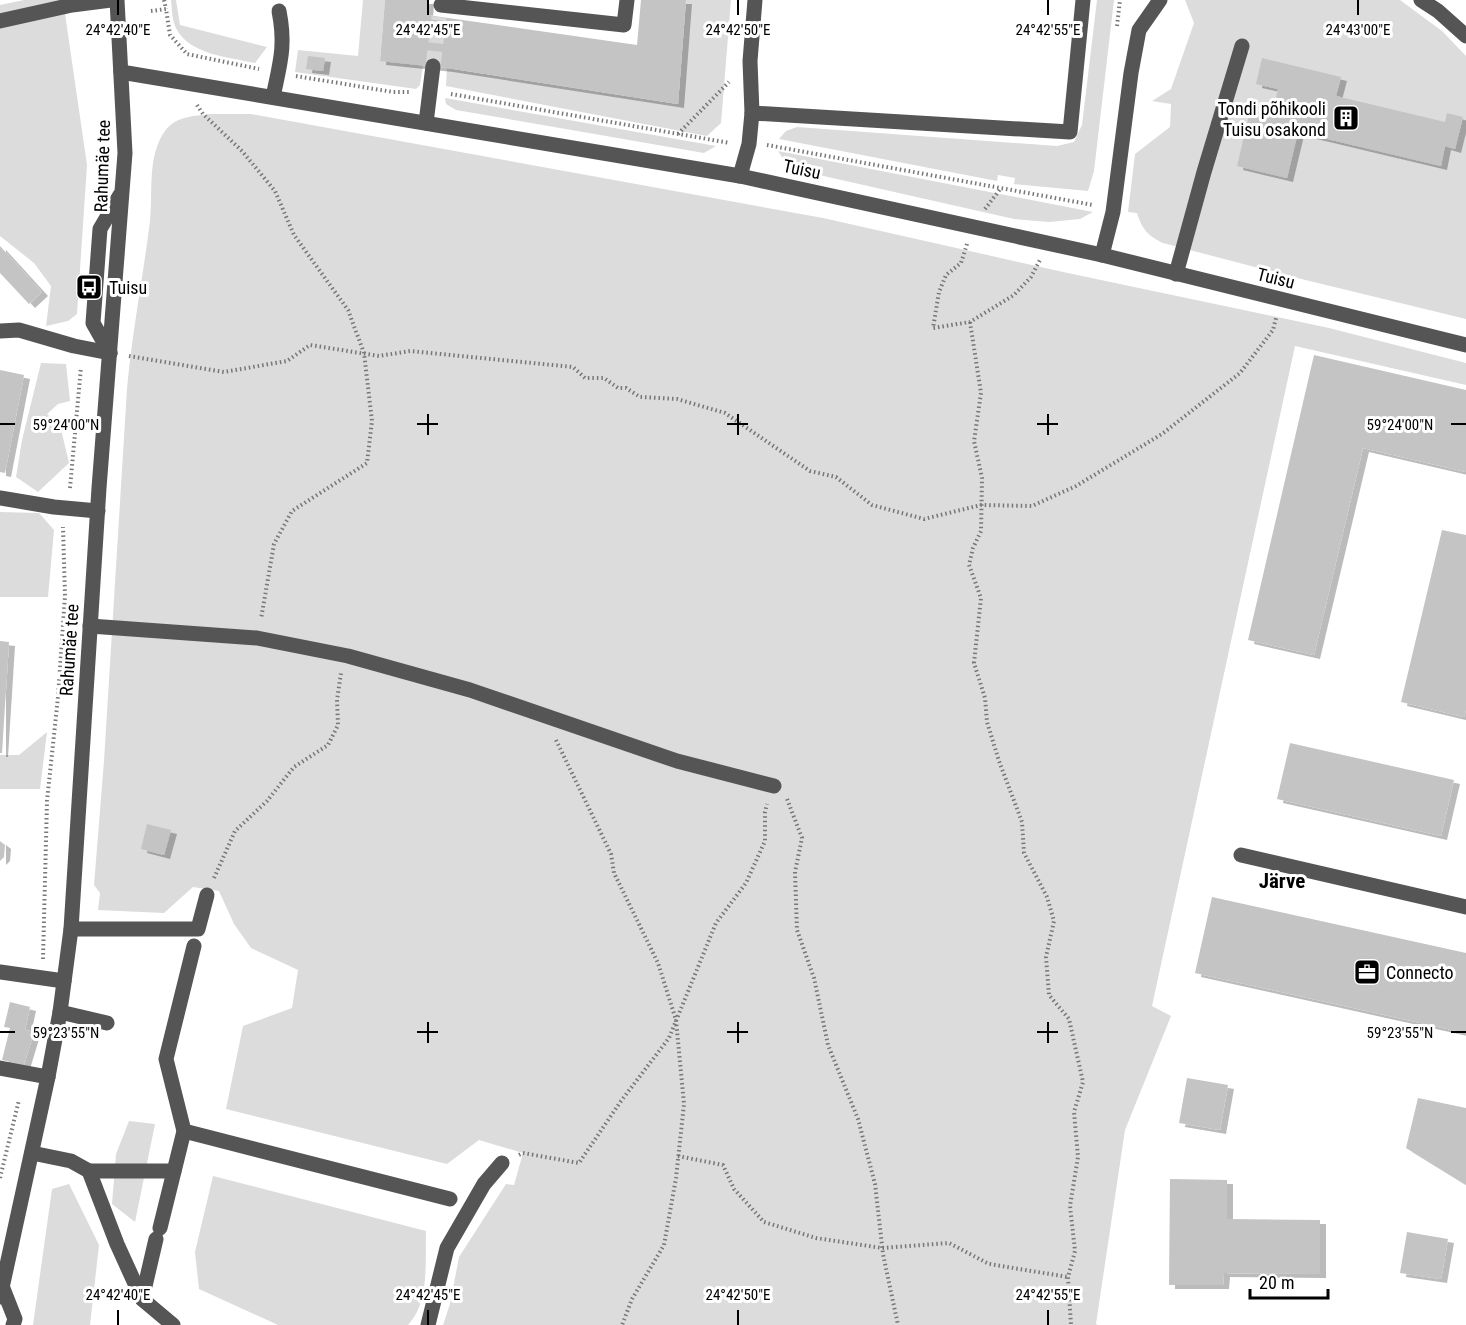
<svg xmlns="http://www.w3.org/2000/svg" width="1466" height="1325" viewBox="0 0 1466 1325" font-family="'Roboto Condensed',sans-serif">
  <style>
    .green { fill: #dcdcdc }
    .building { fill: #c4c4c4; filter: url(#shadow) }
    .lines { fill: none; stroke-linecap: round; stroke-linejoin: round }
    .minor-tunnel { stroke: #d9d9d9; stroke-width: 15; stroke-dasharray: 15 8; stroke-linecap: butt }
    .path { stroke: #777; stroke-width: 4; stroke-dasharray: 1.5 3; stroke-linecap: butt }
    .minor { stroke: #555; stroke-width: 15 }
    .ticks { fill: none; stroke: #000; stroke-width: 2 }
    .labels { text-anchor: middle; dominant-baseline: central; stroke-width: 6; stroke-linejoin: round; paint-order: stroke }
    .poi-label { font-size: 18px; fill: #000; stroke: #fff; text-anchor: start }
    .street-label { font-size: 18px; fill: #000; stroke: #fff }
    .quarter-label { font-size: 21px; font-weight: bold; fill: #000; stroke: #fff }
    .ticks-label { font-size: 15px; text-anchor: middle; fill: #000; stroke: #fff; stroke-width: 6; stroke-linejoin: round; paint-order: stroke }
  </style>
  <defs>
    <filter id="shadow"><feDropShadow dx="6" dy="4" stdDeviation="0" flood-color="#0004"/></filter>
  </defs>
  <rect width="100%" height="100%" fill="#fff"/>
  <g class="green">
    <polygon points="24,0 63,0 87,165 77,314 68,321 46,326 51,286 34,263 0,236 0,5"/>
    <path d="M171,0h5l4,25 87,22 -12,16c-26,-6 -66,-8 -79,-35 -4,-7 -4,-20 -5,-28z"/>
    <polygon points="363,0 385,0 380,60 423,65 420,85 416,89 295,72 298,50 358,56"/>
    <polygon points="686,0 731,0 721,123 707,136 446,86 447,68 678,104"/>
    <polygon points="1097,0 1114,0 1094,171 1088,191 1014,184 1015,178 998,175 997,181 779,139 786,131 797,127 1057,146 1074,142 1082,125"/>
    <path d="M1185,0h215l42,31 24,25v263l-177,-43 -126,-33c-15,-7 -21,-14 -26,-30l-9,-1 7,-58 35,-27 1,-23 -19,-3 19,-12 23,-66z"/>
    <polygon points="445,98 716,146 704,153 456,110 446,104"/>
    <path d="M211,114h40l572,104 240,54 266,56 137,35v22l-171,-39 -143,660 19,10 -46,114 -29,194 2,1h-655l7,-21 9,-47 47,-73 8,1 9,-32 -44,-13 -32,24 -221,-55 17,-83 49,-18 6,-38 -47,-22 -17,-24 -15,-33 -26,-4 -29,26 -66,-3 2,-17 -6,-8 10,-124 23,-372c5,-56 16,-112 23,-168 3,-29 -3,-65 15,-90 11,-15 29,-15 46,-17z"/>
    <polygon points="778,151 1093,212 1080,219 1049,222 1014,219 797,170 786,163"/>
    <polygon points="41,363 66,364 70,401 58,404 47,414 60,425 69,463 38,492 16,477 22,440"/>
    <polygon points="0,512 39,513 54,530 48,597 0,597"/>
    <polygon points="47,732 40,789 0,789 0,755 19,755"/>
    <polygon points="129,1121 155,1124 135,1222 112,1204 116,1154"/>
    <path d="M213,1176l213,55c-1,29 4,71 -18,94h-130l-79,-36 -4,-37z"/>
    <polygon points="69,1184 99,1245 90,1325 33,1325 52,1189"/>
  </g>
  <g class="building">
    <polygon points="385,0 428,0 427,15 637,45 641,0 686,0 678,104 447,68 380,61"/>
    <polygon points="308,56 325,58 323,71 306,69"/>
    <polygon points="1262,58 1341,77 1336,96 1445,122 1447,113 1463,117 1455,149 1445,146 1441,166 1298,132 1287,178 1237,166 1249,115 1266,119 1267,113 1272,114 1278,89 1256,84"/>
    <polygon points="0,246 42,292 29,304 0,273"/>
    <polygon points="1314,355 1466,390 1466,472 1363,448 1314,655 1248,640"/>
    <polygon points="0,370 24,375 5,473 0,472"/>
    <polygon points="1442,530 1466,535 1466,710 1464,717 1401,702"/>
    <polygon points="0,641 9,642 2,753 0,753"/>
    <polygon points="1290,743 1454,780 1441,836 1277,799"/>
    <polygon points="147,824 171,830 164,855 141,849"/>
    <polygon points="0,841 5,845 4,857 0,861"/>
    <polygon points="1212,897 1466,953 1466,1033 1195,973"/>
    <polygon points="10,1002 30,1007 25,1030 34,1032 24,1065 2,1060 10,1028 4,1027"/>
    <polygon points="1187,1078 1228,1085 1220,1130 1179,1123"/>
    <polygon points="1418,1098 1466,1108 1466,1185 1406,1148"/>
    <polygon points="1170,1179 1227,1180 1227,1219 1320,1220 1320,1274 1224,1273 1223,1285 1169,1285"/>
    <polygon points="1407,1232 1448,1239 1441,1279 1400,1273"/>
  </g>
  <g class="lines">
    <polyline class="minor-tunnel" points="433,66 439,17"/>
    <g class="path">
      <polyline points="164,0 166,9"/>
      <polyline points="151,11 166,9 170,35 187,54 259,69"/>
      <polyline points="1117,26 1120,0"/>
      <polyline points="296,76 393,92 410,92"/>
      <polyline points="451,94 730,143"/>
      <polyline points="197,105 203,114 242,151 275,191 294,235 348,310 364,353 372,421 367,463 292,511 274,544 261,619"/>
      <polyline points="678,134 729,82"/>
      <polyline points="767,145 1093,205"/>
      <polyline points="985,209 1001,188"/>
      <polyline points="967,244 961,263 946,275 939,292 933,328 970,322 1014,295 1031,277 1040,260"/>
      <polyline points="970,322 981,393 974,441 982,478 981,531 973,548 969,565 981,598 974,663 985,698 987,722 999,761 1022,822 1024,853 1047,897 1054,921 1046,957 1049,995 1069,1019 1083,1082 1074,1112 1078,1157 1070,1206 1075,1251 1068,1277 1071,1325"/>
      <polyline points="129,356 224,372 287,361 310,345 379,356 410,351 573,367 585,378 604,378 618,388 626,388 640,397 677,399 725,413 810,471 836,477 872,505 924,519 981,505 1032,506 1076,486 1162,434 1240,373 1273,330 1276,318"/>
      <polyline points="70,488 81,367"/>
      <polyline points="556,740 611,854 614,873 658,963 676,1020 684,1104 676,1178 664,1245 632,1299 622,1325"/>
      <polyline points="787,799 802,838 795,872 797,930 814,978 828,1045 858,1119 875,1184 883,1254 898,1325"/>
      <polyline points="214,878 235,831 267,801 294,767 328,745 338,725 337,700 341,673"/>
      <polyline points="43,959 47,801 58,697 65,596 63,527"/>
      <polyline points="519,1155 523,1153 579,1163 621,1101 669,1038 716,923 746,883 765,841 765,812 767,804"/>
      <polyline points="678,1156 723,1165 734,1189 764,1222 816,1238 882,1248 949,1243 989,1264 1068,1277"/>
      <polyline points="0,1178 19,1100"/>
    </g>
    <g class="minor">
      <polyline points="1421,0 1438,11 1466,36"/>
      <polyline points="441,5 624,25 627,0"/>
      <polyline points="0,21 72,5 111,0"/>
      <polyline points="121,72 740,176 1102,255 1466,345"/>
      <path d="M273,97c7,-34 13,-51 6,-86"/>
      <polyline points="752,113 750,61 755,0"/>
      <polyline points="426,123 433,66"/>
      <polyline points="740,176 749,144 752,113 1070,132 1083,0"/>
      <polyline points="1102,255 1113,212 1131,73 1139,30 1160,0"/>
      <polyline points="1176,274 1204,172 1242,46"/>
      <polyline points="0,331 19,330 74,346 110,353"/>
      <polyline points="110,353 93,323 100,229 120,195"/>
      <polyline points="0,498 54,507 98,511"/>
      <polyline points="90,626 257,638 348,656 470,690 677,761 774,786"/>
      <polyline points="1241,855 1466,907"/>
      <polyline points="71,929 198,929 207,895"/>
      <polyline points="0,972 64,981"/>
      <polyline points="60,1012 107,1023"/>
      <polyline points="0,1068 48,1077"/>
      <polyline points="184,1131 450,1199"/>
      <polyline points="32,1153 71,1161 89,1171 117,1244 142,1299"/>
      <polyline points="89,1171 174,1171"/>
      <polyline points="160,1228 184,1131 166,1059 194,946"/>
      <polyline points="156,1239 142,1299 173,1325"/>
      <polyline points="2,1286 15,1319 13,1325"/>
      <polyline points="0,1297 48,1077 60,1012 71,929 99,488 125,153 117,0"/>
      <polyline points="428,1325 447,1248 484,1184 502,1163"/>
    </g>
  </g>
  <path class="ticks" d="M118,0v15M428,0v15M738,0v15M1048,0v15M1358,0v15M428,414v21M738,414v21M1048,414v21M0,424h15M417,424h21M727,424h21M1037,424h21M1451,424h15M428,1022v21M738,1022v21M1048,1022v21M0,1032h15M417,1032h21M727,1032h21M1037,1032h21M1451,1032h15M118,1310v15M428,1310v15M738,1310v15M1048,1310v15"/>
  <defs>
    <symbol id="building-square" viewBox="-11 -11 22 22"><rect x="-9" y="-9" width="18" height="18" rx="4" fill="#000" stroke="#fff"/><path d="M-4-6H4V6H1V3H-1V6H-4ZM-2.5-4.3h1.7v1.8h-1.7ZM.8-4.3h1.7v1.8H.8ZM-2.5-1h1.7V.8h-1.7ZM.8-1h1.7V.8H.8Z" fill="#fff"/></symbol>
    <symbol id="bus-square" viewBox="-11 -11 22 22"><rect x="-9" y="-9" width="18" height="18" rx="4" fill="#000" stroke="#fff"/><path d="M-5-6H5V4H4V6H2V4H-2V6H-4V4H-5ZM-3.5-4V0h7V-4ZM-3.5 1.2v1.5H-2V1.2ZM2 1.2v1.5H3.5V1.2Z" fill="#fff"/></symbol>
    <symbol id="office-square" viewBox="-11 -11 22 22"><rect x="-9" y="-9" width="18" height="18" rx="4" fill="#000" stroke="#fff"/><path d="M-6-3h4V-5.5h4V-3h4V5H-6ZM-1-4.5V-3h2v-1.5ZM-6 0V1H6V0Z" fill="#fff"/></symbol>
  </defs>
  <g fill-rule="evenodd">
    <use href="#building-square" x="1331" y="103" width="30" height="30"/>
    <use href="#bus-square" x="74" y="272" width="30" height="30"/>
    <use href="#office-square" x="1352" y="957" width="30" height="30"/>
  </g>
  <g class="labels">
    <g class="poi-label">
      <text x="1326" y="108" text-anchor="end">Tondi põhikooli<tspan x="1326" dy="21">Tuisu osakond</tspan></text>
      <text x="109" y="287">Tuisu</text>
      <text x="1386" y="972">Connecto</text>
    </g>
    <g class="street-label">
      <text transform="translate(102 166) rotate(-88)">Rahumäe tee</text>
      <text transform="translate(802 169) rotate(12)">Tuisu</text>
      <text transform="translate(1276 278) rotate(14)">Tuisu</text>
      <text transform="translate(69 650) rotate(-86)">Rahumäe tee</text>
    </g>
    <g class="quarter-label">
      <text x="1282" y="881">Järve</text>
    </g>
  </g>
  <g class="ticks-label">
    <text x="118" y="35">24°42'40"E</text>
    <text x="428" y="35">24°42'45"E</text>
    <text x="738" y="35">24°42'50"E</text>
    <text x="1048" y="35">24°42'55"E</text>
    <text x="1358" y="35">24°43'00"E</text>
    <text x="66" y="430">59°24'00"N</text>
    <text x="1400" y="430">59°24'00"N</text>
    <text x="66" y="1038">59°23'55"N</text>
    <text x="1400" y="1038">59°23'55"N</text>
    <text x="118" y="1300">24°42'40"E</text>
    <text x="428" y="1300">24°42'45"E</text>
    <text x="738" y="1300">24°42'50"E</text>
    <text x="1048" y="1300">24°42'55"E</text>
  </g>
  <path d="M1250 1289v9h78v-9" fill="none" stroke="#000000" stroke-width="3"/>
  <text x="1259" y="1289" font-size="18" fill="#000000" stroke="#ffffff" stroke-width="4.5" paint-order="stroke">20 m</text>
</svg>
